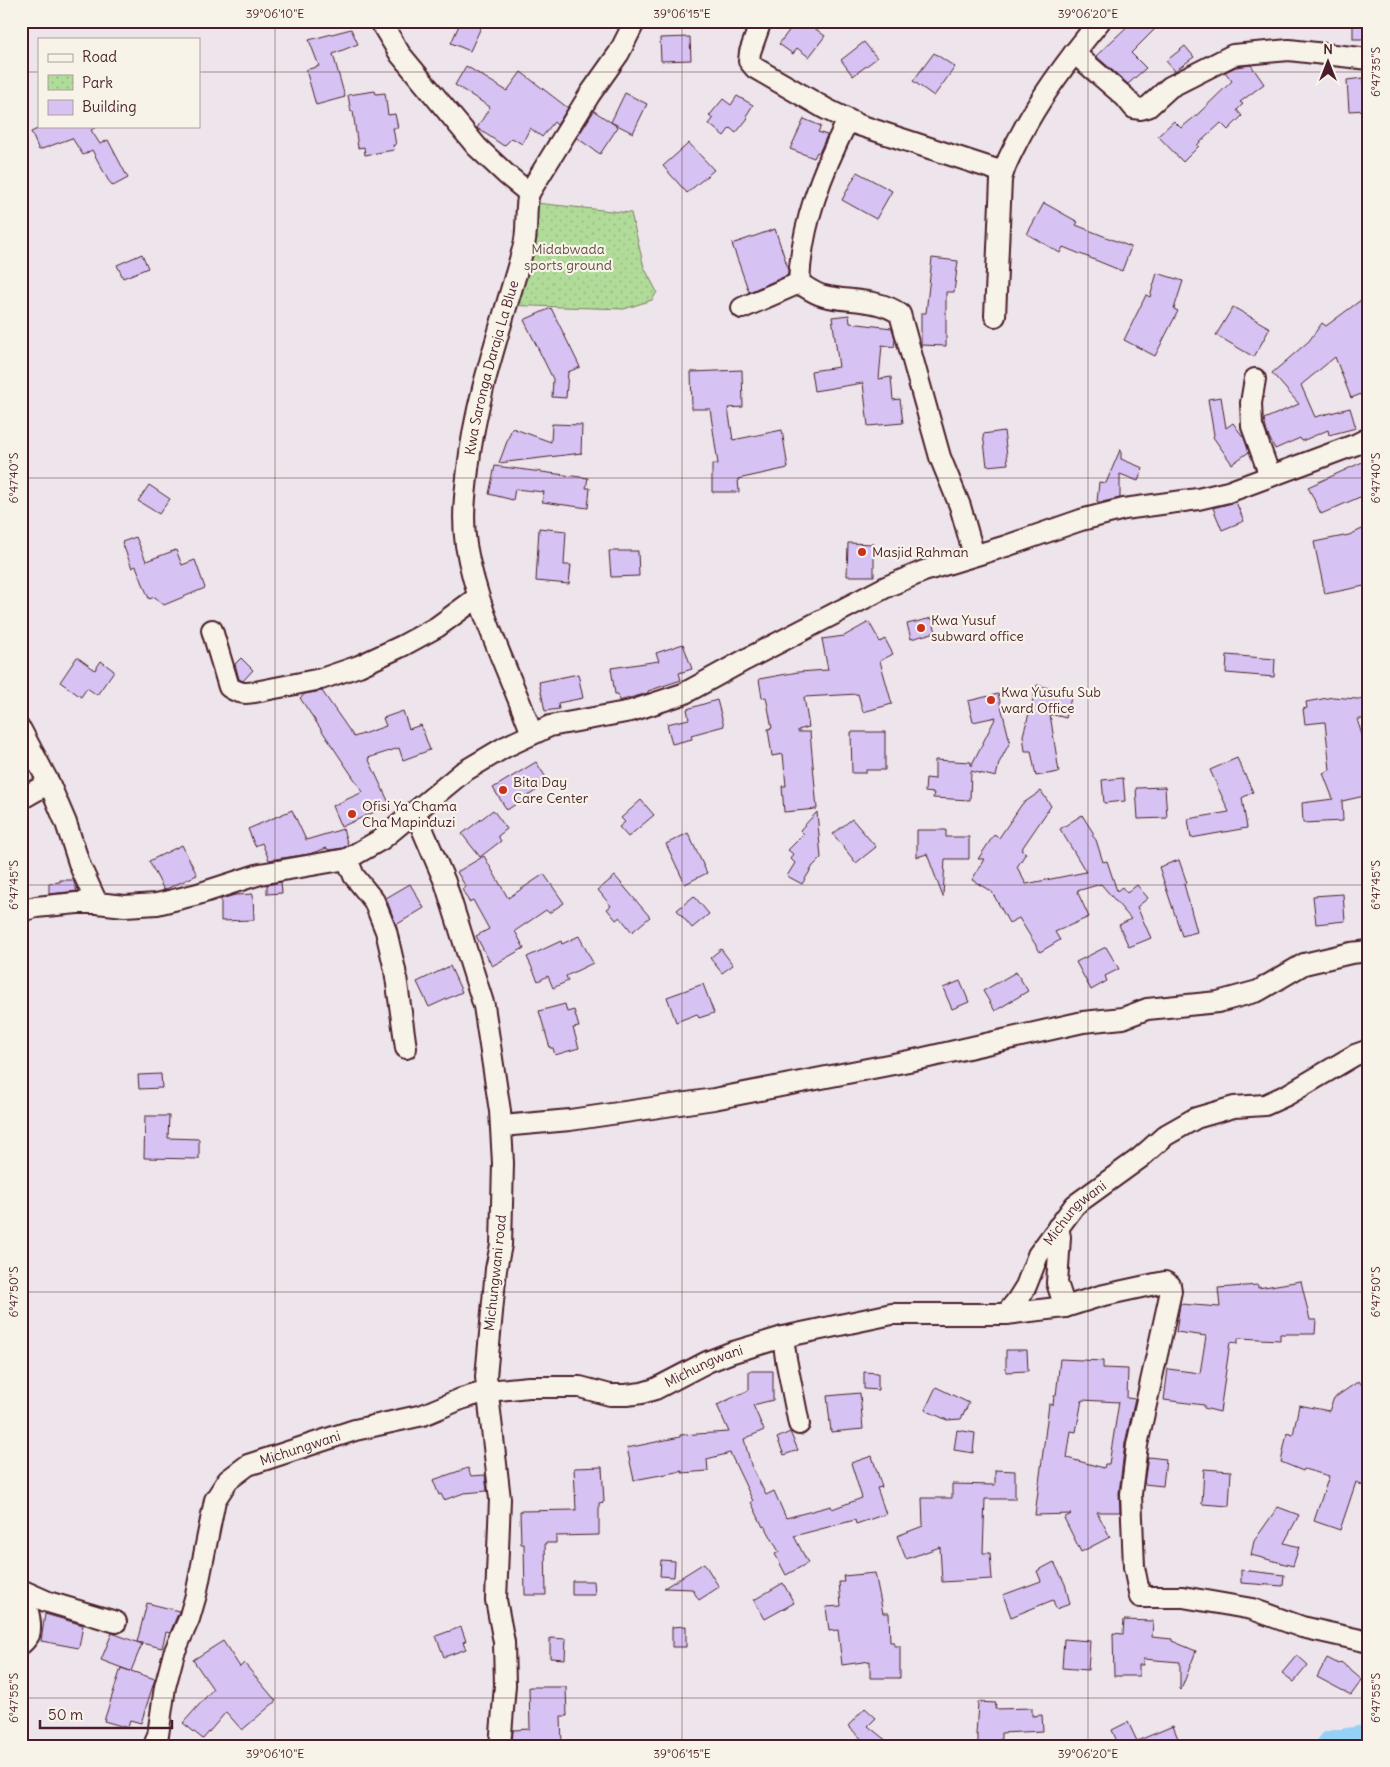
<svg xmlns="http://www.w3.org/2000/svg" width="1390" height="1767" viewBox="0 0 1390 1767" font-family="Delius,sans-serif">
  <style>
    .park { fill: url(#park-dots); stroke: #7d7d62 }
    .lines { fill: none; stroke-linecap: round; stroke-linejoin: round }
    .river { stroke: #95d0f5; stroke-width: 31 }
    .building { fill: #d6c3f3; stroke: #4a1f2b; fill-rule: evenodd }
    .street-casing { stroke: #4a1f2b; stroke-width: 24 }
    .street { stroke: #f7f3e8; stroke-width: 20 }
    .ticks { fill: none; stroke: #4a1f2b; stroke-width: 1; stroke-opacity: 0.45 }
    .poi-dot { fill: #c8321e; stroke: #f7f3e8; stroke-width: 2 }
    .labels { text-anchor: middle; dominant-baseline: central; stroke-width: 4.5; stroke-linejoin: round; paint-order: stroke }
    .park-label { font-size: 14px; fill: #644e46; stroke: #f7f3e8 }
    .street-label { font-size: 14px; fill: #4a1f2b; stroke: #f7f3e8 }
    .poi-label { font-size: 14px; fill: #4a1f2b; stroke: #f7f3e8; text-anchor: start }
    .neatline { fill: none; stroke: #4a1f2b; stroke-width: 2 }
    .ticks-label { font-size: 12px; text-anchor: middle; fill: #4a1f2b }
  </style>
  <defs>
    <pattern id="park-dots" width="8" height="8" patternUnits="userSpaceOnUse" patternTransform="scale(1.25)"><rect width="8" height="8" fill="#b0db99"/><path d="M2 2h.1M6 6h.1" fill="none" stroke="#99bc84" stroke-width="1.8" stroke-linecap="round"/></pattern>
  </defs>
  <rect width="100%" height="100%" fill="#ede5eb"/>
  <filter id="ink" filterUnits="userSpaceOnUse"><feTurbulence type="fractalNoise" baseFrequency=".02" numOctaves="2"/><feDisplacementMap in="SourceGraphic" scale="10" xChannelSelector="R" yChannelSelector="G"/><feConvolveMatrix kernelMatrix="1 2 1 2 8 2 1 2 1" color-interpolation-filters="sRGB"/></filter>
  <g filter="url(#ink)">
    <polygon class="park" points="526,202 631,213 644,267 657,292 652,300 624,309 502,305 516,232"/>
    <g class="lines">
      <polyline class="river" points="1332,1746 1369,1740"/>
    </g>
    <g class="building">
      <polygon points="461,21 484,21 470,51 451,43"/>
      <polygon points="796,21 805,21 825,36 809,57 797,48 793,54 779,44"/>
      <polygon points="1133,21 1163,21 1131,53 1146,68 1128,84 1096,56"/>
      <rect x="1353" y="21" width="16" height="18"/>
      <polygon points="351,29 358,44 333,54 345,97 316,105 306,70 319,66 309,40"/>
      <polygon points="690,37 691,60 661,61 660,38"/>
      <polygon points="864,42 877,58 853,76 841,60"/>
      <polygon points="1185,46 1194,57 1175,71 1166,61"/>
      <polygon points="934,53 955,67 934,96 913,81"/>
      <polygon points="1251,65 1264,84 1240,102 1243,104 1237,110 1242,116 1228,130 1221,123 1197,145 1199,146 1183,162 1158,136 1174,121 1181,128 1198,114 1232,81 1225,72 1236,67"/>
      <polygon points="466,66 507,91 521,72 568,108 557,125 554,122 542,137 530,128 522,144 512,138 504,146 477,128 490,107 455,85"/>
      <polygon points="1363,78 1365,110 1349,111 1347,80"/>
      <polygon points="375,91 376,94 385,93 388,115 395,114 398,128 393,128 396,145 393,145 394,150 365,155 364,147 358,148 353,111 351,112 348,95"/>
      <polygon points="625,93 647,104 633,133 611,122"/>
      <polygon points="737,96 753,105 746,116 748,118 736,133 730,128 724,136 709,124 713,119 709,116 723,99 731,105"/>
      <polygon points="594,111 618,127 600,154 577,138"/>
      <polygon points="804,119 821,126 818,132 827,135 819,153 817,152 814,158 790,149"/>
      <polygon points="44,126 98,126 91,130 100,144 108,140 128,178 113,186 108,180 92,150 83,155 72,138 39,150 31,132"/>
      <polygon points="689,143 714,170 687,193 663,166"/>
      <polygon points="857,172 892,191 876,219 842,200"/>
      <polygon points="1044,203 1078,222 1076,225 1131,247 1122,271 1063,247 1060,253 1027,234"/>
      <polygon points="775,229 788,268 788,275 749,292 732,244"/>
      <polygon points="142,254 148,268 123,278 117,265"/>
      <polygon points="932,258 958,261 954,292 946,292 946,346 921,345 921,313 926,313"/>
      <polygon points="1157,273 1183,281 1174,309 1178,311 1155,356 1124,340 1146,295 1150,297"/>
      <polygon points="1369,294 1369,391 1351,398 1335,357 1301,385 1315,417 1350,408 1356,428 1329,435 1328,430 1302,441 1300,438 1275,449 1267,433 1264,419 1299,404 1272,373 1309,341 1322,323 1326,326"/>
      <polygon points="1233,307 1270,328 1254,357 1216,335"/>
      <polygon points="551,308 580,367 568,372 566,398 552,397 553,379 524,320"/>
      <polygon points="849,315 850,323 892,328 895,339 894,347 882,345 879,379 891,377 893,400 900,399 903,423 868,426 863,383 814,391 811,371 839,367 832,317"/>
      <polygon points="742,370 743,407 728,408 733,440 782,430 788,468 738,479 739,492 712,492 712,464 718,464 710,409 692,409 691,372"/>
      <polygon points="1221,397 1226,428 1233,423 1244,438 1249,452 1232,464 1213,437 1214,435 1208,399"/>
      <polygon points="552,424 582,425 581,453 582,453 499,463 512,428 551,442"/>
      <polygon points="1004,431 1008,464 987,466 983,434"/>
      <polygon points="1120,450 1121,450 1121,459 1143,468 1138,481 1120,474 1120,498 1102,502 1097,502 1099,482 1106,483"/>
      <polygon points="1369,459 1369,493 1321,514 1308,487"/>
      <polygon points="495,466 588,478 586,488 590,488 588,508 542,502 544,492 515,489 513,500 489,494"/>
      <polygon points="149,485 170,499 159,514 138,501"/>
      <polygon points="1236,502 1244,521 1222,530 1213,508"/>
      <polygon points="1369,526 1369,585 1325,594 1314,542 1349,535"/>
      <polygon points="539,528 566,531 564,565 571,565 569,584 536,581"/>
      <polygon points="136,537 146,561 176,550 182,565 195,560 205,588 164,605 155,597 149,599 136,566 132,568 122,542"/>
      <polygon points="848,543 874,544 874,576 847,576"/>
      <polygon points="609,551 638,551 639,576 611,577"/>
      <polygon points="932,618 936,632 911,639 907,624"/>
      <polygon points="869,622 880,642 885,639 893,654 880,661 892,704 863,712 858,694 804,697 809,727 798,730 798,732 810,732 817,809 784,812 782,786 786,786 783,754 772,756 768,729 772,728 766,697 762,698 759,679 798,672 828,670 822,639 844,636"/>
      <polygon points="683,644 692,669 679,673 681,680 648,691 648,693 619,701 618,694 615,694 611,668 659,661 656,653"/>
      <polygon points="1227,655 1275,659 1274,677 1226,673"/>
      <polygon points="77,657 95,670 101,661 114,671 97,695 87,688 81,697 60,682"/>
      <polygon points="241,658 253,670 243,681 239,679 235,664"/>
      <polygon points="578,674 583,698 558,703 559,709 545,711 539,682"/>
      <polygon points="1037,685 1072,694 1066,718 1050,714 1059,772 1036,776 1031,751 1025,751 1023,735"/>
      <polygon points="322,691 354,737 386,726 383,718 403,711 409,729 421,725 430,750 403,760 399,748 368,758 390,805 341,827 332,806 363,792 300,698 305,694"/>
      <polygon points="998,694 1010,742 999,763 996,777 971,771 970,800 933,798 934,793 925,792 926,778 935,779 935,760 971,762 971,766 996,717 973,722 968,701"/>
      <polygon points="1333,697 1369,700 1368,719 1357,719 1369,757 1369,795 1342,801 1343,821 1303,823 1302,803 1333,799 1323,773 1330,770 1325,722 1305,724 1303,709 1307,708 1306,702"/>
      <polygon points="717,700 724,726 691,735 692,739 672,744 667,724 689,719 687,709"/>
      <polygon points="851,732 885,732 885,770 866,770 866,773 852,773"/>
      <polygon points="1237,758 1253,792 1242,798 1247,828 1191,838 1188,819 1229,812 1210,770"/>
      <polygon points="536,762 549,782 507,810 493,788"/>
      <polygon points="1123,778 1125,801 1104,803 1102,780"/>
      <polygon points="1165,787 1167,818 1138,819 1136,788"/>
      <polygon points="1041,791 1051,806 1021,850 1026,853 1017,867 1026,884 1086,872 1060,829 1082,815 1094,834 1092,835 1096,840 1103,862 1107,861 1117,891 1122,887 1127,893 1137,885 1148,898 1137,907 1151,938 1129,947 1119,925 1131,919 1101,884 1077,891 1089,917 1055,932 1060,940 1040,952 1019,918 1009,923 992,892 972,880 984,859 978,859 994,835 999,838 1022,804"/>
      <polygon points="641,800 654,815 628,837 619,827 625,822 621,818"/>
      <polygon points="292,810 306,840 343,829 348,845 343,848 328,850 327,848 309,854 269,860 262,843 255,846 248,829"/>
      <polygon points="493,810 507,829 498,836 501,841 480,857 462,834"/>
      <polygon points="817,812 821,858 813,866 802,884 787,876 795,863 790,858 793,854 788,850 804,834 800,830"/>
      <polygon points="852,819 876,847 856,863 833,834"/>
      <polygon points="917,830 946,830 946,837 969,837 969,859 945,859 943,897 927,854 917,857"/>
      <polygon points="688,833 707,873 685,884 666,844"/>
      <polygon points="182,845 197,875 164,890 149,861"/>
      <polygon points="484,856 508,898 544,874 564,903 549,913 546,910 515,931 524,948 492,966 476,936 489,929 473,900 469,902 462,889 466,887 457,872"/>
      <polygon points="1179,860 1187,883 1184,884 1197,932 1182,936 1159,867"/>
      <polygon points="615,876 650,917 632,932 620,917 616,920 607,909 611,906 598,890"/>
      <polygon points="60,880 73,880 77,891 49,894 49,883 60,882"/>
      <polygon points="281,882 282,893 267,894 267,885"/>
      <polygon points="410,884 424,908 396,925 386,898"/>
      <polygon points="253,894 254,920 221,921 221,899 235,895"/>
      <polygon points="1343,894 1345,921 1316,924 1313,896"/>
      <polygon points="694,896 709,914 692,928 677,910"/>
      <polygon points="579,936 593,963 566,976 568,981 553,988 548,976 538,981 527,957 561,941 562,944"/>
      <polygon points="1106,947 1119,969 1105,976 1107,981 1091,990 1076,962"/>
      <polygon points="721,949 733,965 722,973 710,958"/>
      <polygon points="450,966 462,992 429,1007 417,982"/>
      <polygon points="1016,972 1028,991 995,1011 983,991"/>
      <polygon points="960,981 969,1002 952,1009 943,988"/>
      <polygon points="703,984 714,1013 699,1018 697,1014 676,1022 667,997"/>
      <polygon points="565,1004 567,1012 574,1010 579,1027 573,1028 579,1048 555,1055 553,1048 550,1048 539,1011"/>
      <polygon points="161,1074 162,1088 139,1089 138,1075"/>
      <polygon points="145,1116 169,1116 168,1138 199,1139 199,1159 144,1158"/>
      <polygon points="1301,1281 1310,1320 1316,1320 1315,1334 1280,1334 1280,1340 1238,1338 1238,1343 1230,1342 1220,1412 1204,1408 1204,1405 1164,1400 1168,1369 1200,1373 1206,1336 1176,1332 1180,1304 1220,1307 1218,1288 1258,1285 1258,1288"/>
      <polygon points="1006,1350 1027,1350 1028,1371 1006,1372"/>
      <path d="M1060,1359l43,2v7l25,1 -1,29 8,1 -10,44 -6,50 1,19h-23l13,25 -29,15 -17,-34 7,-4 -36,1 14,-111 4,1 1,-9h2zM1082,1400l37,2 -10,62h-4l-1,4 -37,-10 4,-27 5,1z"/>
      <polygon points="749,1371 773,1371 773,1400 753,1405 764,1430 744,1439 751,1465 766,1495 774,1491 786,1518 831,1506 832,1509 862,1498 851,1463 872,1456 882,1487 877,1488 886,1514 856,1524 855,1520 794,1536 808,1563 786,1575 775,1554 779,1552 765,1526 763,1527 751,1502 753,1501 730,1453 707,1459 708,1471 682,1473 682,1471 634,1480 627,1448 680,1437 680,1435 729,1432 717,1405 749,1390"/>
      <polygon points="864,1372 878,1373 878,1390 864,1389"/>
      <polygon points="1359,1381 1369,1395 1369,1489 1356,1482 1340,1530 1314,1521 1329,1476 1304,1469 1303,1471 1281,1462 1287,1433 1293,1435 1299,1405 1329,1411 1334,1398"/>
      <polygon points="936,1387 969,1403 961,1419 947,1420 925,1410"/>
      <polygon points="860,1393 863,1429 831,1432 827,1396"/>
      <polygon points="957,1430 975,1433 973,1453 954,1450"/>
      <polygon points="790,1432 798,1450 784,1455 777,1438"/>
      <polygon points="1148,1457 1166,1459 1163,1486 1144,1484"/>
      <polygon points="602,1467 604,1502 599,1503 599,1535 556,1536 556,1543 545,1543 546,1595 525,1595 524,1544 521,1544 520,1511 576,1510 574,1468"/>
      <polygon points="468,1468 471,1476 485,1475 487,1491 464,1493 444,1500 441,1494 439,1495 433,1480"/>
      <polygon points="1204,1469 1231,1471 1229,1506 1202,1504"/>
      <polygon points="995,1470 1015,1471 1015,1499 985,1499 983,1553 990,1553 992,1579 942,1582 940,1547 906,1559 897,1536 923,1526 922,1498 952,1498 952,1484 995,1485"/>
      <polygon points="1278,1507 1299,1515 1284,1543 1299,1547 1293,1566 1251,1555 1254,1541"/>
      <polygon points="661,1560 675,1561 674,1577 660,1576"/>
      <polygon points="1054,1562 1065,1584 1070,1604 1056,1609 1053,1600 1011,1617 1003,1595 1041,1581 1037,1571"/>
      <polygon points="704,1563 719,1587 699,1600 692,1589 664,1588"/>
      <polygon points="1241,1570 1284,1575 1283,1586 1241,1583"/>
      <polygon points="875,1573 883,1613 889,1613 890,1642 894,1642 894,1646 900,1646 900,1678 870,1678 870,1661 842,1665 838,1630 829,1631 826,1607 841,1606 839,1582 844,1582 843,1576"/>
      <polygon points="572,1581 594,1581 595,1595 572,1595"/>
      <polygon points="783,1583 794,1603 765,1619 754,1600"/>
      <polygon points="147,1603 179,1611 170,1633 166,1632 162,1648 137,1642"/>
      <polygon points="45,1614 83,1625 79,1648 41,1641"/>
      <polygon points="1124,1620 1153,1621 1152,1637 1172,1639 1172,1641 1196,1651 1181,1690 1180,1689 1180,1662 1143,1659 1143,1665 1139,1665 1139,1676 1114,1676 1113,1633 1123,1634"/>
      <polygon points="686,1626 686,1647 672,1647 672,1627"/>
      <polygon points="461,1627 466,1641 463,1642 466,1649 444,1657 436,1636"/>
      <polygon points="112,1633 142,1644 131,1671 155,1679 141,1723 130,1720 128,1728 104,1721 121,1668 130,1671 101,1660"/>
      <polygon points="550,1638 566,1639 565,1659 550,1658"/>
      <polygon points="1064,1639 1090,1641 1088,1670 1062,1668"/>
      <polygon points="223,1641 240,1667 244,1663 276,1701 242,1730 226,1712 203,1739 183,1723 213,1689 193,1660"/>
      <polygon points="1297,1655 1308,1665 1294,1682 1282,1673"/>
      <polygon points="1327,1658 1339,1664 1341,1662 1362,1680 1351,1695 1317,1677"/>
      <polygon points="529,1687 566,1687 567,1716 561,1716 562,1746 512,1746 513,1730 530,1729"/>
      <polygon points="978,1702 996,1703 995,1709 1032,1708 1032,1716 1042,1715 1043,1731 1001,1733 1001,1746 978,1746 978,1735 976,1735"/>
      <polygon points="865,1708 876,1718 868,1726 893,1746 869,1746 848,1726"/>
      <polygon points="1128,1722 1137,1741 1173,1726 1181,1746 1119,1746 1112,1730"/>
    </g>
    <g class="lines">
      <defs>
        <g id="street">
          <polyline points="380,21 400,54 477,147 507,175 529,193"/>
          <polyline points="761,21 750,52 749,61 755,68 826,109 859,125 1003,172"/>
          <polyline points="1074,53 1125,97 1134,108 1141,109 1148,107 1170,87 1233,55 1289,50 1369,59"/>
          <path d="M799,283c8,5 16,11 25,13 24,6 54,2 76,18l40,143 20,49 14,49"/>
          <path d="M742,308l57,-25c2,-58 23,-112 49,-163"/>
          <path d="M995,316l6,-136c3,-15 11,-28 18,-42 22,-43 50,-80 81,-117"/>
          <polyline points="1255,379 1251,403 1252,426 1270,476"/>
          <path d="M212,630l17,57c9,6 15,7 26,5l66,-13 38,-13 43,-20 35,-19 41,-30"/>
          <polyline points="21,730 49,783 66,823 80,866 97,903"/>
          <path id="s1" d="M532,734c-23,-63 -55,-123 -66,-189 -4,-26 -1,-51 2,-76 8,-75 35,-147 55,-220 6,-18 1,-38 6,-56l61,-99 29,-41 16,-32"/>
          <polyline points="21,799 49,783"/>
          <polyline points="415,812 445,882 484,1006 500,1111 503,1163 501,1245 496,1269 486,1377 500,1499 496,1600 504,1642 505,1685 500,1746"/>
          <polyline points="347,859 354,876 374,901 386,931 395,970 406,1048"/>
          <polyline points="21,911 36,907 77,903 97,903 125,906 157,904 198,894 260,874 347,859 382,839 463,772 505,747 550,726 631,711 683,694 745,660 888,586 924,571 1006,546 1081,520 1124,509 1198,499 1228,492 1357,444 1369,438"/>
          <polyline points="501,1126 570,1120 714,1099 924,1058 1083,1022 1123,1018 1147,1009 1218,1002 1258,991 1304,964 1351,953 1369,951"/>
          <polyline points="1058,1227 1060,1237 1057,1283 1065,1307"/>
          <polyline points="1006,1314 1065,1307 1100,1296 1155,1284 1165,1282 1170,1285 1171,1291 1137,1445 1131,1494 1134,1567 1140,1597 1183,1597 1252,1609 1302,1627 1369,1642"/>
          <polyline points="783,1337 786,1359 799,1424"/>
          <polyline points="21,1590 48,1602 116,1622"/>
          <path d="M21,1591c5,12 12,31 8,44 -2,3 -5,7 -8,9"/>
          <path id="s2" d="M154,1746l4,-11 7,-48 9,-34 15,-34 7,-24 19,-95 13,-20 20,-15 107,-35 68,-15 38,-16 27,-8 41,-4h51l30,8h16l16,-2 13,-4 52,-27 23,-9 53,-16 109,-23h114l10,-12 10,-16 12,-31 37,-50 65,-47 26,-23 30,-17 38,-11 31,-2 22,-10 68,-40 14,-5"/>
        </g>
      </defs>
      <use href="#street" class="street-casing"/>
      <use href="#street" class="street"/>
    </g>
  </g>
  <path class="ticks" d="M275,21v1725M682,21v1725M1088,21v1725M21,72h18M199,72h1170M21,478h1348M21,885h1348M21,1292h1348M21,1698h1348"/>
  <g class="poi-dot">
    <circle cx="862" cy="552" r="5"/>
    <circle cx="921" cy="628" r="5"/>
    <circle cx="991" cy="700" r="5"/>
    <circle cx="503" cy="790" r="5"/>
    <circle cx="352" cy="814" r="5"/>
  </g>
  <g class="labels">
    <g class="park-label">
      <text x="568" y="249">Midabwada<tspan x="568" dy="16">sports ground</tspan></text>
    </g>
    <g class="street-label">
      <text stroke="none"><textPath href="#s1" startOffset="381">Kwa Saronga Daraja La Blue</textPath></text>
      <text stroke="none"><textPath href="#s2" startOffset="1212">Michungwani</textPath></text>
      <text transform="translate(495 1273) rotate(-84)">Michungwani road</text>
      <text stroke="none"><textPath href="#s2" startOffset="778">Michungwani</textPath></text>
      <text stroke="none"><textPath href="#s2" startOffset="358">Michungwani</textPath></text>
    </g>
    <g class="poi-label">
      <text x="872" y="552">Masjid Rahman</text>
      <text x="931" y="620">Kwa Yusuf<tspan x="931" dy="16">subward office</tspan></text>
      <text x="1001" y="692">Kwa Yusufu Sub<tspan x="1001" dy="16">ward Office</tspan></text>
      <text x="513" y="782">Bita Day<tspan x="513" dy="16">Care Center</tspan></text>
      <text x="362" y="806">Ofisi Ya Chama<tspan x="362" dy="16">Cha Mapinduzi</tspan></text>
    </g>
  </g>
  <rect width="1390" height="1767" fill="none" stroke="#f7f3e8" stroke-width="55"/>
  <rect x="38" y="38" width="162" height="90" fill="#f7f3e8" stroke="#b29e9c"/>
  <rect x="48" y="54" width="25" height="8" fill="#f7f3e8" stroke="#b29e9c"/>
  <text x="82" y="62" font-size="15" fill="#4a1f2b">Road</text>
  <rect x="48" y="75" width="25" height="15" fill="url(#park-dots)" stroke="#b29e9c"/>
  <text x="82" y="88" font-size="15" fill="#4a1f2b">Park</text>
  <rect x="48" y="100" width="25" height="15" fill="#d6c3f3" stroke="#b29e9c"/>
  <text x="82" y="112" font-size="15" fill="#4a1f2b">Building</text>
  <g transform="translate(1328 62)" stroke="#f7f3e8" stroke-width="4" paint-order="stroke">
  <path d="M0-4L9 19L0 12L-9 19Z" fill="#4a1f2b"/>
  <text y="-8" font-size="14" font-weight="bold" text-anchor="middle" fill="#4a1f2b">N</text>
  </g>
  <path d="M40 1720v8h132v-8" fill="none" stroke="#4a1f2b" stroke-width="2.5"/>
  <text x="48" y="1720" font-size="15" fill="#4a1f2b" stroke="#f7f3e8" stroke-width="4" paint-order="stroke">50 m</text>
  <rect x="28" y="28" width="1334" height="1712" class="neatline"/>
  <g class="ticks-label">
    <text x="275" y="18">39°06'10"E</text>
    <text x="682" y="18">39°06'15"E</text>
    <text x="1088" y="18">39°06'20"E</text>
    <text transform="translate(1376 72) rotate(-90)" y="4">6°47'35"S</text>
    <text transform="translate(14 478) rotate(-90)" y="4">6°47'40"S</text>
    <text transform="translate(1376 478) rotate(-90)" y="4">6°47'40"S</text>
    <text transform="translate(14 885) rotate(-90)" y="4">6°47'45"S</text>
    <text transform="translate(1376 885) rotate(-90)" y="4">6°47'45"S</text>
    <text transform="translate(14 1292) rotate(-90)" y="4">6°47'50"S</text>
    <text transform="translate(1376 1292) rotate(-90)" y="4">6°47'50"S</text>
    <text transform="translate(14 1698) rotate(-90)" y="4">6°47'55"S</text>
    <text transform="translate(1376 1698) rotate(-90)" y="4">6°47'55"S</text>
    <text x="275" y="1758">39°06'10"E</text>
    <text x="682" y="1758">39°06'15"E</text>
    <text x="1088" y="1758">39°06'20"E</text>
  </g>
</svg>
